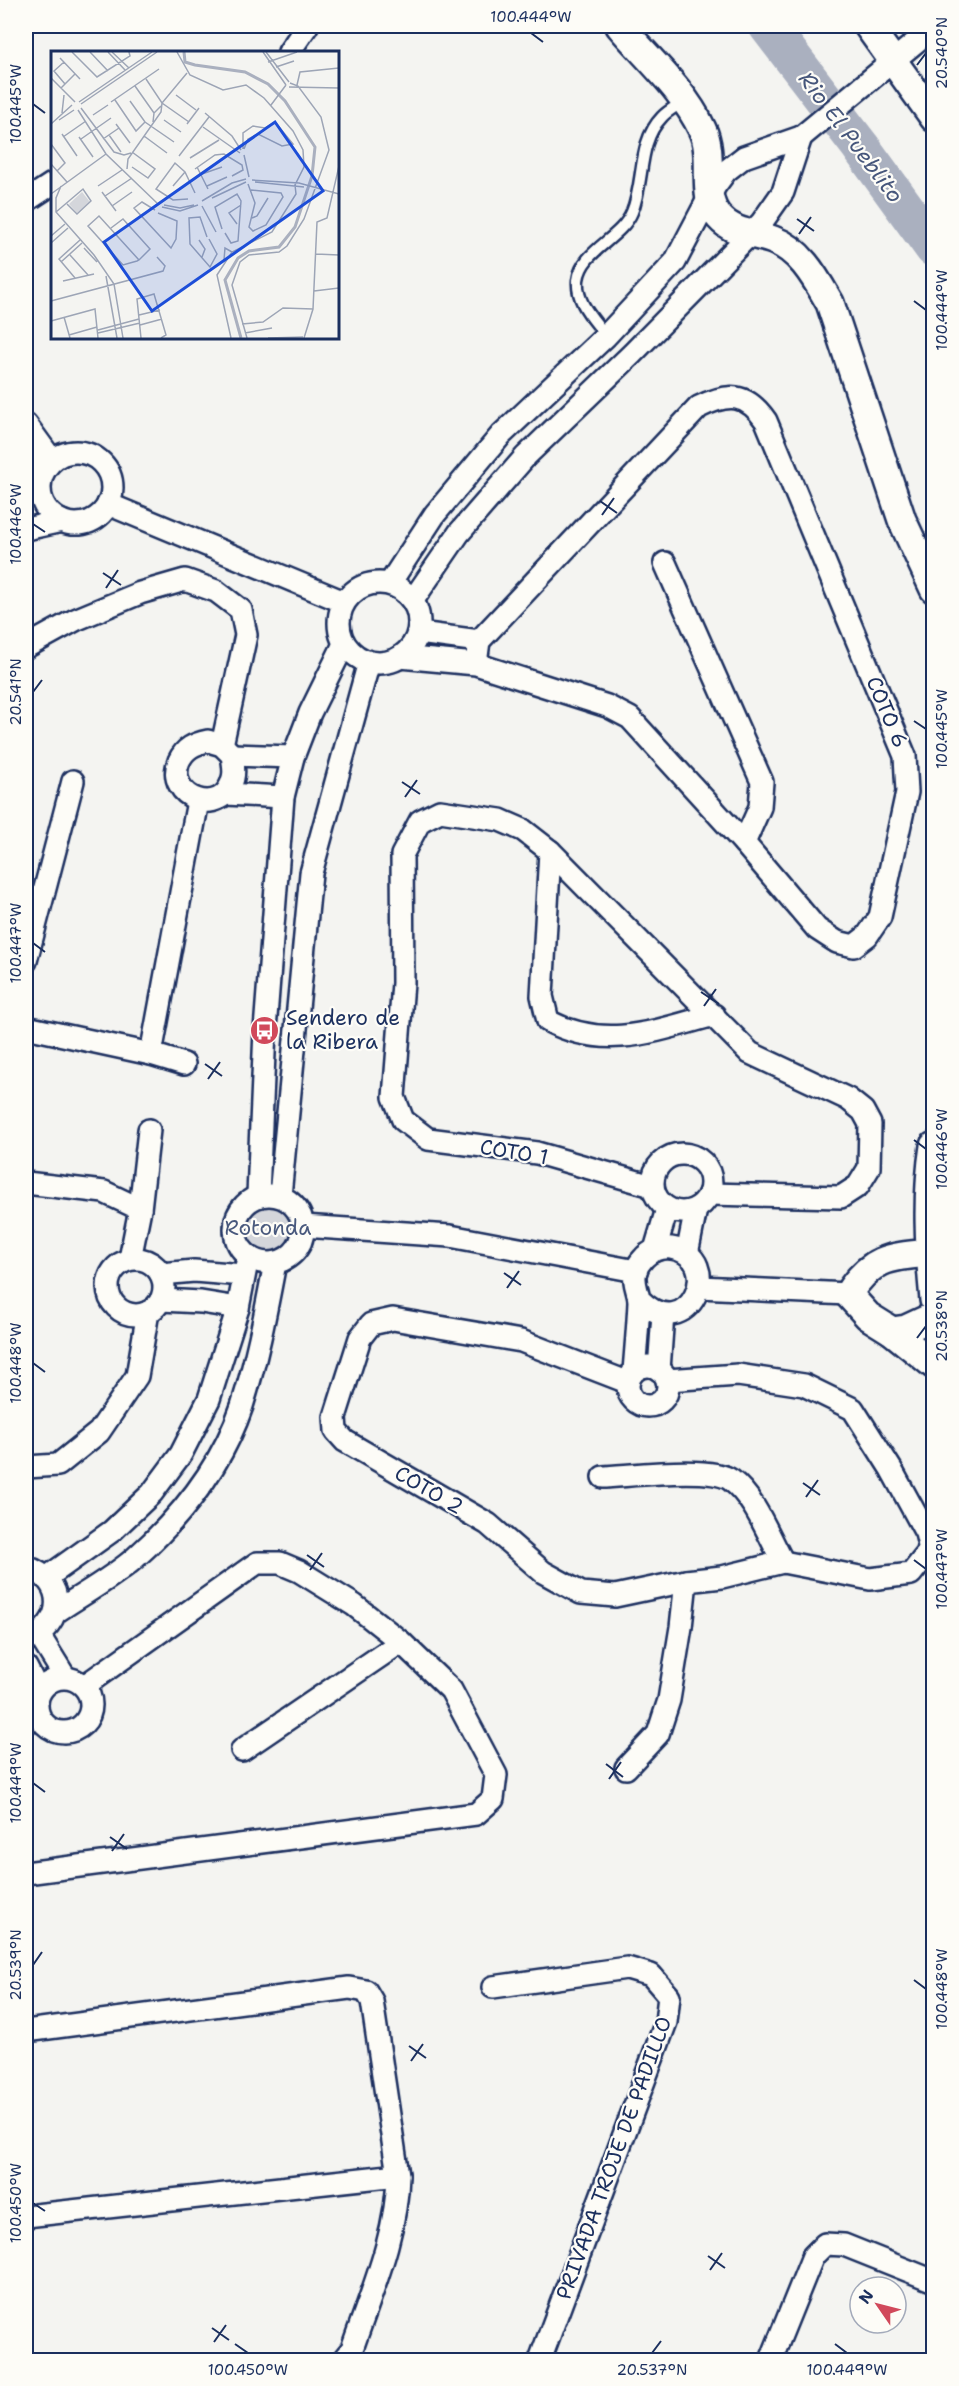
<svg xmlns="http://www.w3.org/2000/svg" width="959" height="2386" viewBox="0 0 959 2386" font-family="'Shantell Sans',sans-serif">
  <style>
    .green { fill: #d4d6db; stroke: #78829c; stroke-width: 1.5 }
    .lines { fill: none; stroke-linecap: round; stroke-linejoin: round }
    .river { stroke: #aab0bf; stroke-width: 39 }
    .service-casing { stroke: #1b2f5e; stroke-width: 15 }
    .minor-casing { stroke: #1b2f5e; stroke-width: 26 }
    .tertiary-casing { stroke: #1b2f5e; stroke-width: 32 }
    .service { stroke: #fdfcf7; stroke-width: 10 }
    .minor { stroke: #fdfcf7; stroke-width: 21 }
    .tertiary { stroke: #fdfcf7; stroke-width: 27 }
    .ticks { fill: none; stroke: #1b2f5e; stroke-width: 2 }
    .labels { text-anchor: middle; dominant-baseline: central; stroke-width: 4.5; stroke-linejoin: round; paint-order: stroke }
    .street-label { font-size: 21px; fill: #1b2f5e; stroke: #fdfcf7 }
    .poi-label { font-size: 21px; fill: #1b2f5e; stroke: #fdfcf7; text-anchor: start }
    .park-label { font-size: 21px; fill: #49597d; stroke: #fdfcf7 }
    .water-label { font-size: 22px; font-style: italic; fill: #46567b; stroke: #fdfcf7 }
    .inset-river { fill: none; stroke: #aab0bf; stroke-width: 3 }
    .inset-road { fill: none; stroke: #9da5b6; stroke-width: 1.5 }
    .view { fill: #1d4ed8; fill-opacity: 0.15; stroke: #1d4ed8; stroke-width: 3 }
    .inset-edge { fill: none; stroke: #1b2f5e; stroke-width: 3 }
    .neatline { fill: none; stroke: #1b2f5e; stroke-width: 2 }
    .ticks-label { font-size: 15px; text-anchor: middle; fill: #1b2f5e }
  </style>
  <rect width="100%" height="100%" fill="#f4f4f1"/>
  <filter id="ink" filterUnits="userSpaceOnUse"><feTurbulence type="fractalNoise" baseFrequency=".0167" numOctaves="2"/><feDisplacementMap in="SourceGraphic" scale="12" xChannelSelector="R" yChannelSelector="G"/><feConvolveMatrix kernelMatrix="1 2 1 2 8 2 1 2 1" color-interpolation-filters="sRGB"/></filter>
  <g filter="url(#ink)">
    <circle class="green" cx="269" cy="1229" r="34"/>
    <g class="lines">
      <polyline class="river" points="768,26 860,146 934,248"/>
      <defs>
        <path id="service" d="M606,336c-13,-18 -30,-33 -28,-56 4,-30 43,-41 54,-68 13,-31 5,-69 30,-95 5,-6 15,-11 22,-16"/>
        <g id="minor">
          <polyline points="289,52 307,26"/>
          <polyline points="26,201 52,184"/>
          <polyline points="26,424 52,460"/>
          <circle cx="76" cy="488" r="36"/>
          <polyline points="26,459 43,471"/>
          <polyline points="108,504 344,602"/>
          <polyline points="26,529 62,521"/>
          <polyline points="665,563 762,782 760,807 744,843"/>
          <circle cx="379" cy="623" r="40"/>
          <polyline points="390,583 435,514 501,435 606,336 675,262 715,186 726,171 744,157 801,137 934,27"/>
          <polyline points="413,600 459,533 526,456 632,354 762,222 783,192 801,137"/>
          <polyline points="419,633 479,641"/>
          <polyline points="26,647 75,620 140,593 185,580 216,591 241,610 246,635 222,745"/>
          <path d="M400,657l76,7 131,42 23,12 114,125 73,86 20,13 17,4 13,-10 13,-19 27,-125 -2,-36 -139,-335c-20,-29 -38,-28 -67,-14l-220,234 -3,23"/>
          <path d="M208,741l14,4 10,10c1,7 3,16 1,23 -10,43 -69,19 -54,-17 6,-13 15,-17 29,-20z"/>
          <polyline points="232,755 293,757"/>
          <polyline points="226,794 283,797"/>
          <path d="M550,851l-8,145 6,25c58,30 107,10 166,-6"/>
          <polyline points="26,961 73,781"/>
          <polyline points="26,1027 151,1054 184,1064"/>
          <polyline points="151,1054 198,801"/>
          <circle cx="682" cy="1183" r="29"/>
          <polyline points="26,1183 104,1192 140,1209"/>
          <polyline points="652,1186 537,1153 428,1139 403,1120 394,1097 403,983 402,855 420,821 440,811 500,820 523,830 550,851 750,1053 848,1099 863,1111 870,1124 869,1168 858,1186 841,1197 709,1194"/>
          <circle cx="269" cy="1229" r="34"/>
          <polyline points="258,1195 265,1030 283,797 293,757 310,713 344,644"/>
          <polyline points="280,1196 311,873 369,662"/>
          <polyline points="303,1226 450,1236 636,1271"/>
          <polyline points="655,1250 667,1209"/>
          <polyline points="687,1254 696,1209"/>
          <circle cx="136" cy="1287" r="28"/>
          <polyline points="130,1259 140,1209 149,1130"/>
          <polyline points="161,1274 194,1271 243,1275"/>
          <polyline points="699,1287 848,1294"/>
          <polyline points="161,1300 201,1302 238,1308"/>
          <circle cx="648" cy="1386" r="20"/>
          <polyline points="659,1370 663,1314"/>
          <path d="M634,1371c2,-23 4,-46 5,-69 0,-11 -7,-19 -3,-31 1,-4 4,-9 7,-12 6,-8 18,-12 28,-11 57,8 18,102 -32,51"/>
          <polyline points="627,1382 521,1341 393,1319 371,1324 360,1338 335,1417 336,1431 345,1441 488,1524 543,1572 581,1593 615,1596 686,1581 722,1577 783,1562 870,1579 911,1574 930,1550 926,1533 891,1469 853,1409 804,1385 738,1375 667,1380"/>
          <polyline points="26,1467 58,1465 99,1432 137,1376 148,1312"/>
          <path d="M603,1477c26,-1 109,-12 128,3 24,18 37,55 52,82"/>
          <path d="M26,1567c41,12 40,59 0,73"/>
          <polyline points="46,1578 112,1531 152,1493 181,1454 209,1399 238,1308 248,1257"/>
          <path d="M56,1612c25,-17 55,-33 79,-54 46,-41 87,-93 107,-152 15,-47 24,-96 33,-143"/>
          <polyline points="39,1635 65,1677"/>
          <polyline points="26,1667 39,1692"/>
          <circle cx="64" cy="1705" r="27"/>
          <polyline points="242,1750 401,1642"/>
          <polyline points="626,1768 658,1734 669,1700 681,1627 686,1581"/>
          <polyline points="26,1873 476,1814 493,1799 496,1775 451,1690 401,1642 354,1605 299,1571 280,1563 257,1563 84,1686"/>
          <polyline points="493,1987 627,1968 651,1975 669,1996 666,2022 540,2360"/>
          <path d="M26,2031l323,-43 17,3 6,10 26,174c-1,60 -27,118 -46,174l-9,11"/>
          <polyline points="26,2216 398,2175"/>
          <polyline points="771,2360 813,2256 825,2244 844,2245 934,2281"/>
        </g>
        <g id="tertiary">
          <path d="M620,26c28,33 63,63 82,103 14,28 -3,67 17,88 15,17 35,16 54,23 28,10 43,39 57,63l72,217 32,69"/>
          <polyline points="868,26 934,118"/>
          <path d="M934,1146c-8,51 -5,102 0,154"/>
          <path d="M929,1253c-41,4 -58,5 -81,41l20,22 24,15 42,34"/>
          <polyline points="892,1331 906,1329 934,1316"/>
        </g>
      </defs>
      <use href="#service" class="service-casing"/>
      <use href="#minor" class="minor-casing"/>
      <use href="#tertiary" class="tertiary-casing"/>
      <use href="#service" class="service"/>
      <use href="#minor" class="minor"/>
      <use href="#tertiary" class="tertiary"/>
    </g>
  </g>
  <path class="ticks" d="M531,33l12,9M917,65l9,-12M33,104l12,9M797,219l17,12M799,234l12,-17M914,301l12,9M600,501l17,12M602,515l12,-17M33,524l12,8M103,573l18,12M106,588l12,-18M33,692l9,-12M914,721l12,8M402,782l18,12M405,797l12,-17M33,943l12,9M701,992l18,12M704,1006l12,-17M205,1064l17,12M208,1079l12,-17M914,1140l12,9M504,1273l17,12M507,1288l12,-17M917,1338l9,-12M33,1363l12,9M803,1483l17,12M806,1497l12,-17M307,1555l17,12M914,1560l12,9M310,1570l12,-17M606,1764l17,13M609,1779l12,-17M33,1783l12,9M110,1837l17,12M112,1851l12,-17M33,1965l9,-13M914,1980l12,9M409,2046l17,12M411,2061l12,-17M33,2203l12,8M708,2256l17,12M710,2270l12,-17M212,2328l17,12M214,2342l12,-17M235,2344l13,9M835,2344l12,9M652,2353l9,-12"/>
  <defs>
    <symbol id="bus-disc" viewBox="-11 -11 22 22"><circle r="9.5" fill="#d1495b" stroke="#fdfcf7"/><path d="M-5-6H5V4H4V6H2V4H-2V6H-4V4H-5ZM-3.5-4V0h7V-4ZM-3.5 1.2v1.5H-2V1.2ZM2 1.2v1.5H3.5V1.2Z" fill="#fff"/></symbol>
  </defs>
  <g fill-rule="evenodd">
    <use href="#bus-disc" x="248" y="1014" width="33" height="33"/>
  </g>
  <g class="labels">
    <g class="street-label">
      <text transform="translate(887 712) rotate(67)">COTO 6</text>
      <text transform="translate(514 1152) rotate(9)">COTO 1</text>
      <text transform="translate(429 1490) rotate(30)">COTO 2</text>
      <text transform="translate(614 2158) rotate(-70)">PRIVADA TROJE DE PADILLO</text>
    </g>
    <g class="poi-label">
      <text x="286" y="1018">Sendero de<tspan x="286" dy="24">la Ribera</tspan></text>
    </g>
    <g class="park-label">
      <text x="268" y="1228">Rotonda</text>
    </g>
    <g class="water-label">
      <text transform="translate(851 137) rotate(53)">Rio El Pueblito</text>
    </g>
  </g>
  <g transform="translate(51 51)">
    <rect width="288" height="288" fill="#f4f4f1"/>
    <path d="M31,141l8,10 -13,11 -8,-9z" fill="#d4d6db"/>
    <path class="inset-river" d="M133,1l1,10 10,3 50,7 23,12 17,17 30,46 -3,29 -17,51 -16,20 -30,4 -11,7 -13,22 16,58"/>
    <path class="inset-road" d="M21,1l25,25 33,-21 -1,-4M39,1l18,19M57,1l17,18M61,1l17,16M126,1l13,23 33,15 23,-5 18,13 29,33 10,19 1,17 -9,18 1,9 -24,38 -40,20 -15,23 14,63M212,1l23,33M215,1l23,30M9,7l20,21M13,11l-10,9 11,13M217,11l29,-10M225,16l18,-6M0,27l24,24M95,28l16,24 27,19M246,34l3,-13 39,-4M84,35l19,27M238,36l50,1M10,37l14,-14M125,44l20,15M64,49l21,31 9,-9M79,50l15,21 29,20M28,51l73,-50M60,51l48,-33M30,53l76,-52M220,54l15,-20M30,57l33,44 10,3 7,-2M27,59l28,44 52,50M11,62l2,-18M154,62l27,23 9,14M42,64l15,-10M8,69l15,-10M113,69l17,12M102,71l1,-9 7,-7M0,73l21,-19M65,73l14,19M136,73l12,-16M152,76l37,26M11,83l15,22M58,84l12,17M93,85l23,17M12,86l23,-16M28,86l14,20M30,88l30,-21M52,88l16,-11M0,93l14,19 -8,8M192,98v-16l10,-7 12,2 10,-6 18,22 -11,2 -24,-12 -10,5 -4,10M193,104l5,22M128,105l30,-39M139,107l29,-18M0,113l16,18M81,116l16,11 7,-9 -23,-17M146,116l11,22M76,118l1,-10 33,-47 1,-9 25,-30M144,118l20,-14 9,-1 18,11 1,5 -11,6M151,123l20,-7M201,129l47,3 40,11M204,131l49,5M197,133l7,19 -6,24 4,4 13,-6 17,-28 -2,-4 -30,-3M10,135l-5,12v14l38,43 20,29 9,54M47,135l24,-16M122,135l12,-14M156,135l20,-9M51,141l14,19M0,143l55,-40M54,145l27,-18M161,147l34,-16M137,148l-15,1 -17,-11 19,-26 10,9 10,21M151,150l30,-18 14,-4M113,154l16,3 14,-3M61,155l20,-14M151,155l14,26M111,156l18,4 18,-6M104,159l-13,-8 -8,6 37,40 5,-9 1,-18 -19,-8M5,161l27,-23 8,12 -14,13 -10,-10M201,167l5,-2 11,-18M186,173l-8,-11 12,-8M60,177l12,-9 27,30 -11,11 -2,1 -14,4 -35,-39 11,-10 40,44M171,178l-7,-22 22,-13 4,7 -3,40 -7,2 -6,-10M0,185l14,-12M156,186l-7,-20 -11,1 1,26 20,23 7,-13 -8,-15M148,189l6,9 -3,8M0,192l17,-15M33,197l13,14M265,203l23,1M19,204l18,20M173,209l1,-12 7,4M10,211l21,-19M55,225l11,62M24,227l-16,-19 21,-19M12,230l31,-7M263,240l25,-3M0,250l112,-30 2,-5 -8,-9M88,264l21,-5M13,266l6,21M0,270l44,-12 3,29M191,273l21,-2 20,-14 30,1M89,274l22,-6M47,279l41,-11M47,282l42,-10M194,282l27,-5M18,284l28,-8M90,287l-4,-39 17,-5 12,41 -5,3M196,287l-15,-53 8,-23 9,-7 30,-3 8,-6 17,-27 25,-69 -8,-33 -23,-31 -8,-3M217,287l35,-1M253,287l9,-29 4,-87 10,-4 12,-52"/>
    <path class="view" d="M224,71l48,69 -171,120 -48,-69z"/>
    <rect width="288" height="288" class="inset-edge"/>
  </g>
  <rect width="959" height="2386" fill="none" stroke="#fdfcf7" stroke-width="66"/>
  <g transform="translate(878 2305) rotate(305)"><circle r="28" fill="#fdfcf7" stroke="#a3aaba" stroke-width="1.5"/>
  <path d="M0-4.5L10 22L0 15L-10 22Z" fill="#d1495b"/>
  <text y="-9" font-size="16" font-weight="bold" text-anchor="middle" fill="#1b2f5e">N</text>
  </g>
  <rect x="33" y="33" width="893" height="2320" class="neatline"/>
  <g class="ticks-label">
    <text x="531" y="22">100.444°W</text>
    <text transform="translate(942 53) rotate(-90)" y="5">20.540°N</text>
    <text transform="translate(16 104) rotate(-90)" y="5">100.445°W</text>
    <text transform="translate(942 310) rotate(-90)" y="5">100.444°W</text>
    <text transform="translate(16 524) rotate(-90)" y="5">100.446°W</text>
    <text transform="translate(16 692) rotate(-90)" y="5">20.541°N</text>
    <text transform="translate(942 729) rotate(-90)" y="5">100.445°W</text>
    <text transform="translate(16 943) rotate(-90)" y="5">100.447°W</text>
    <text transform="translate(942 1149) rotate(-90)" y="5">100.446°W</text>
    <text transform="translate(942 1326) rotate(-90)" y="5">20.538°N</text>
    <text transform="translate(16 1363) rotate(-90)" y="5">100.448°W</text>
    <text transform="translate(942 1569) rotate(-90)" y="5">100.447°W</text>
    <text transform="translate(16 1783) rotate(-90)" y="5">100.449°W</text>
    <text transform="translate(16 1965) rotate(-90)" y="5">20.539°N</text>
    <text transform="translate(942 1989) rotate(-90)" y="5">100.448°W</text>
    <text transform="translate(16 2203) rotate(-90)" y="5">100.450°W</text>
    <text x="248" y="2375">100.450°W</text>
    <text x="652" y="2375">20.537°N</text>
    <text x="847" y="2375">100.449°W</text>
  </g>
</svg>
